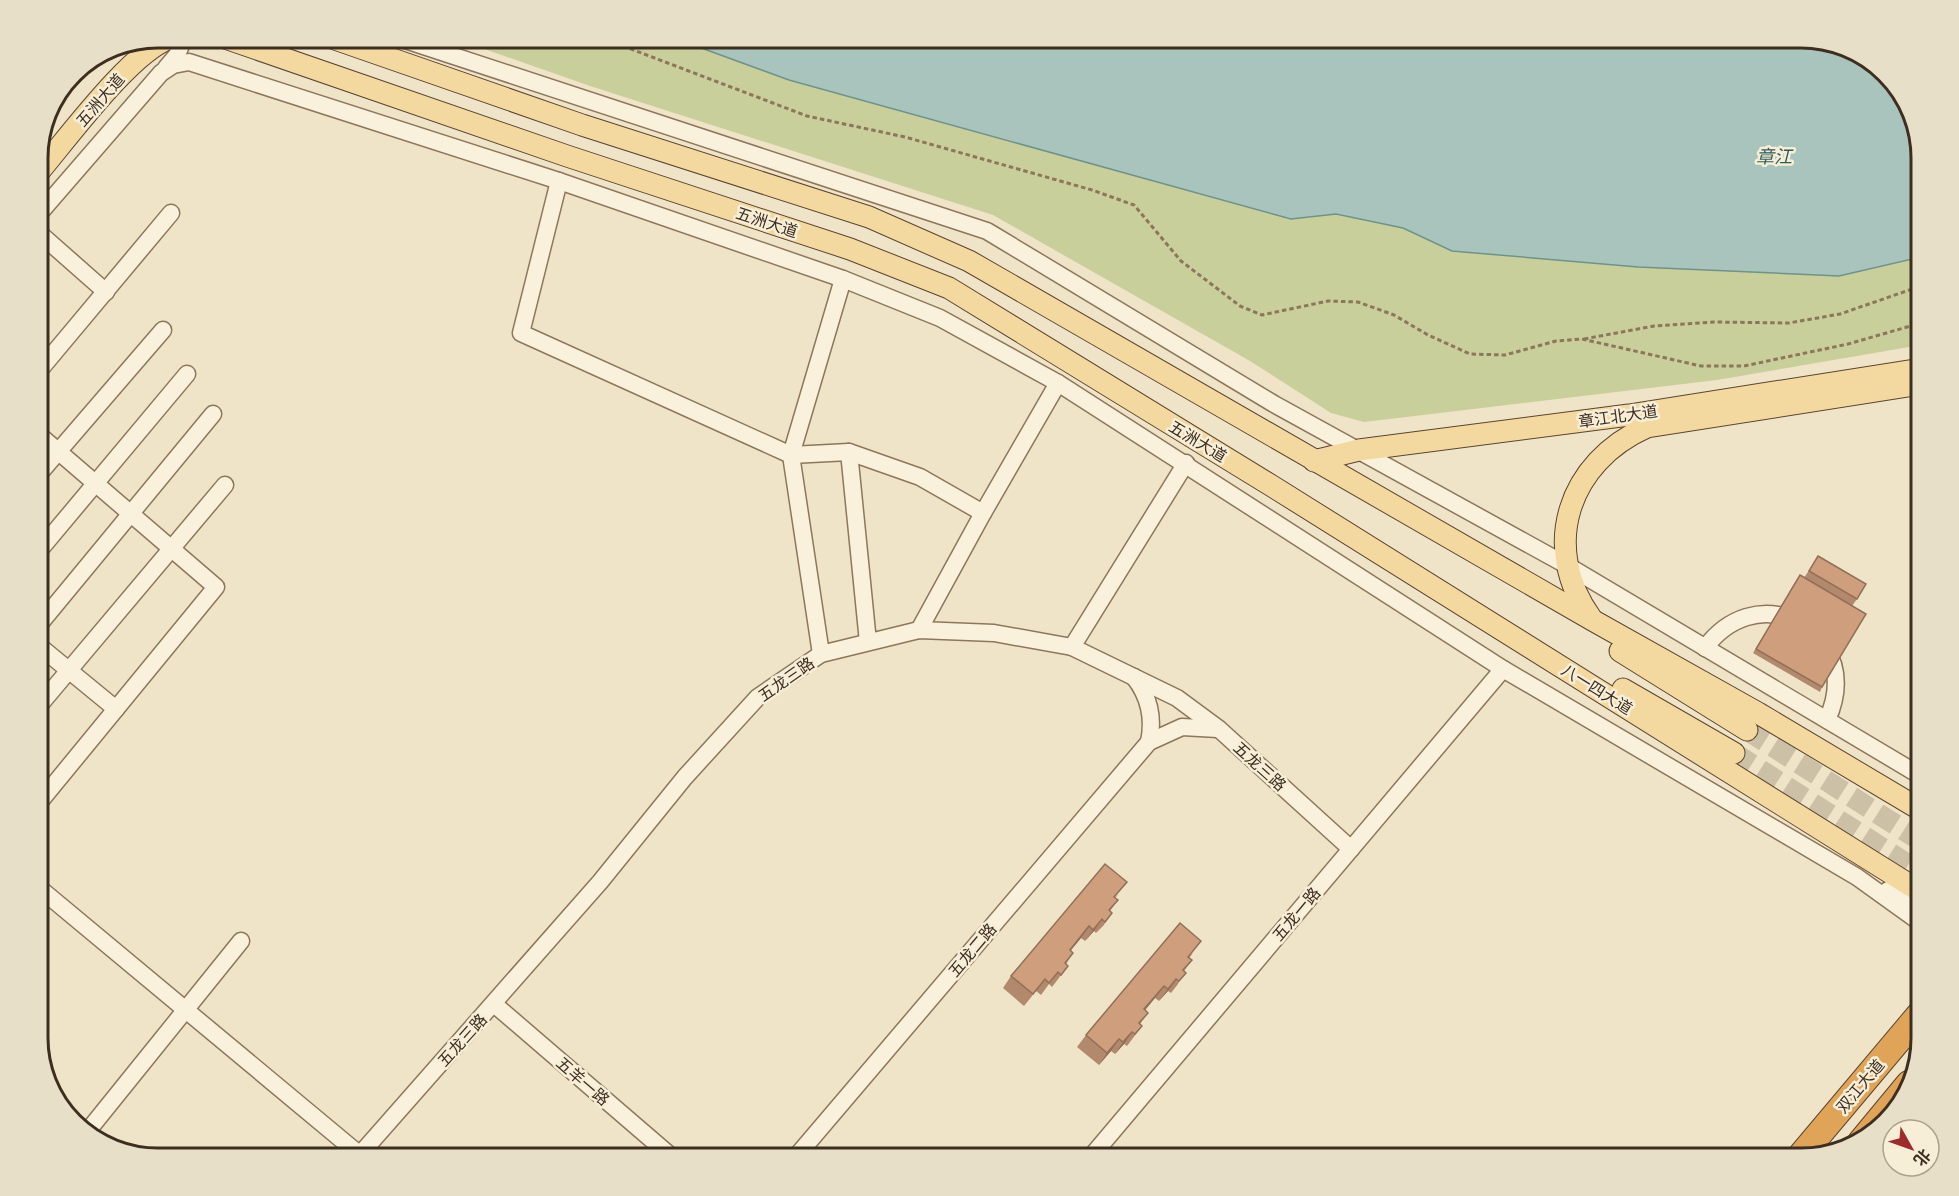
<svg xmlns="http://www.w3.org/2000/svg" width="1959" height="1196" viewBox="0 0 1959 1196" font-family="'Noto Serif','Noto Sans SC',serif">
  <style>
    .green { fill: #c9cf9b }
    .water { fill: #a9c4bc; stroke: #6f938a; stroke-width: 1.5 }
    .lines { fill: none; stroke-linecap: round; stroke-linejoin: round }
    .major-tunnel { stroke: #ccc0a6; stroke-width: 21; stroke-dasharray: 21 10; stroke-linecap: butt }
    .minor-casing { stroke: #8d765c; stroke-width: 19 }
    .major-casing { stroke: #5b4430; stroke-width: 23 }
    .highway-casing { stroke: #5b4430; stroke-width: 28 }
    .path { stroke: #8d765c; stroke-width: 3; stroke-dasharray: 4.5 3; stroke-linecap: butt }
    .minor { stroke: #faf1dc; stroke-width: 16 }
    .major { stroke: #f3d9a0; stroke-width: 21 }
    .highway { stroke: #e0a458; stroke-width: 26 }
    .wall { fill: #b2896c }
    .shaded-wall { fill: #916f58 }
    .building { fill: #cf9f7d; stroke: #916f58; stroke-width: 1.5 }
    .labels { text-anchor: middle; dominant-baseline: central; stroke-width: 5; stroke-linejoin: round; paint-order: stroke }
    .street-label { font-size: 16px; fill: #3d2e20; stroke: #f7eed8 }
    .water-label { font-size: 18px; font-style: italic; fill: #2f5d5a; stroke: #f7eed8 }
    .rim { fill: none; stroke: #3d2e20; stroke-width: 3 }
  </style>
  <rect width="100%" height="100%" fill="#f0e4c8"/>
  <polygon class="green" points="453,38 674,38 789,80 1290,218 1336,214 1403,228 1452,251 1839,276 1921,257 1921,345 1717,380 1364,422 1331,413 1250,361 993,215 590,86"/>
  <polygon class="water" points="674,38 1801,38 1862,54 1905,97 1921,150 1921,257 1839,276 1638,267 1452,251 1403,228 1336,214 1291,219 789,80"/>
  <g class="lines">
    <g class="major-tunnel">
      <polyline points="1747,730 1921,841"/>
      <polyline points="1734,753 1921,873"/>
    </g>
    <defs>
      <g id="minor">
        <polyline points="399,38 987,231 1274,404 1568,566 1921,776"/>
        <polyline points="166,68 177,55 184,38"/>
        <polyline points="559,181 521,333 791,455 849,452 920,477 983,513"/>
        <polyline points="38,215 161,73 173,65 189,62 559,181 843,279 940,318 1058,383 1503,669 1857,877 1921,923"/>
        <polyline points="38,232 106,292"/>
        <polyline points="38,372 171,213"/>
        <polyline points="38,434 216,587 38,804"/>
        <polyline points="849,452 868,642"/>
        <polyline points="38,475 163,330"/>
        <polyline points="38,552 187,374"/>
        <polyline points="38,626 213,414"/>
        <polyline points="919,630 983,513 1058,383"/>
        <polyline points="38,645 116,709"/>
        <polyline points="1072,647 1186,463"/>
        <path d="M1825,647c15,23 13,49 2,73"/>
        <path d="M1705,648c22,-30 58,-44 93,-26"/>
        <polyline points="821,654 791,455 843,279"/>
        <path d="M1134,677c15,19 20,41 15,65"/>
        <polyline points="38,707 225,485"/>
        <polyline points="38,887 360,1155"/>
        <polyline points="1888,890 1921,905"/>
        <polyline points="494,1004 673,1158"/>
        <polyline points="87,1132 241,941"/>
        <polyline points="357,1158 600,882 685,777 758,697 821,654 919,630 994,633 1072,647 1177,698 1219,729 1351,849"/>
        <polyline points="795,1158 1149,742 1182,727 1218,729"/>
        <polyline points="1090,1158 1503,669"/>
      </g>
      <g id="major">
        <polyline points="225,38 567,156 850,249 949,288 1272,486 1921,892"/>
        <polyline points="332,38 582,125 869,217 969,261 1594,621 1758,713 1921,810"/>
        <polyline points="72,74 73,72"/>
        <path d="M38,173c29,-34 94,-123 133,-135"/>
        <polyline points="1314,461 1359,450 1629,415 1921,369"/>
        <path d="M1591,618c-51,-71 -23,-156 56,-191l274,-43"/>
        <polyline points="1620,651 1747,730"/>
        <polyline points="1623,689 1734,753"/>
      </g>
      <g id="highway">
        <polyline points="1861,1142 1909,1084"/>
        <polyline points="1799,1158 1921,1013"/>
      </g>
    </defs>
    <use href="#minor" class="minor-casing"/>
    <use href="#major" class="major-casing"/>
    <use href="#highway" class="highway-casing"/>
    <g class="path">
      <polyline points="602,38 807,116 905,137 1092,190 1134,205 1181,261 1240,306 1262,315 1328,301 1358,302 1394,315 1428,335 1470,354 1505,355 1556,341 1582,339 1701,366 1744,366 1848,344 1921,323"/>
      <polyline points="1584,339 1654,326 1714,322 1789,323 1840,314 1921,286"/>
    </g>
    <use href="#minor" class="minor"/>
    <use href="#major" class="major"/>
    <use href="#highway" class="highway"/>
  </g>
  <g class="wall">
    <polygon points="1818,556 1857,599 1852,606 1822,687 1820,692 1753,653 1797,579 1804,578"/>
    <polygon points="1119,894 1115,898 1118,900 1110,911 1104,925 1096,933 1094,931 1085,941 1081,938 1070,951 1073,953 1066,964 1068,966 1052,987 1049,984 1041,995 1036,991 1024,1006 1003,988 1011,976"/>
    <polygon points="1193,953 1189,958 1192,960 1184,971 1178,984 1171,993 1168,991 1159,1001 1155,998 1145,1010 1148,1013 1140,1024 1142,1026 1127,1046 1124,1044 1115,1054 1111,1051 1099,1065 1077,1047 1086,1035"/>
  </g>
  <g class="shaded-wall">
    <polygon points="1102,919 1094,931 1085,941 1093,930"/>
    <polygon points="1089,926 1081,938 1061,962 1070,950"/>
    <polygon points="1176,979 1168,991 1159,1001 1168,989"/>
    <polygon points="1164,986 1155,998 1136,1021 1144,1009"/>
    <polygon points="1132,1032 1124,1044 1115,1054 1123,1042"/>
    <polygon points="1119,1039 1111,1051 1099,1065 1107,1053"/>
  </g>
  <g class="building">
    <polygon points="1818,556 1866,584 1857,599 1809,571"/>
    <polygon points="1800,575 1866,614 1822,687 1756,649"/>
    <polygon points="1105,864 1127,882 1114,897 1118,900 1109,910 1112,913 1105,922 1102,919 1093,930 1089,926 1070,950 1073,953 1065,963 1068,966 1061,975 1058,972 1049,983 1045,979 1033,994 1011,976"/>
    <polygon points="1180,923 1201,941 1188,957 1192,960 1183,970 1186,973 1179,981 1176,979 1168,989 1164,986 1144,1009 1148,1013 1139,1023 1142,1026 1135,1034 1132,1032 1123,1042 1119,1039 1107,1053 1086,1035"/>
  </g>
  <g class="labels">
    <g class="street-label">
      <text transform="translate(100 100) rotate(-49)">五洲大道</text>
      <text transform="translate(767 222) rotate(18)">五洲大道</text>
      <text transform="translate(1618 416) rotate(-8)">章江北大道</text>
      <text transform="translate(1198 441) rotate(31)">五洲大道</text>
      <text transform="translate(786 679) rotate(-35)">五龙三路</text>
      <text transform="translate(1597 689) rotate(32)">八一四大道</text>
      <text transform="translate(1260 766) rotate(42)">五龙三路</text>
      <text transform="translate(1296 914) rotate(-50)">五龙一路</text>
      <text transform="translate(972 950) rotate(-50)">五龙二路</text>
      <text transform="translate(462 1040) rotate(-48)">五龙三路</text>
      <text transform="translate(583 1081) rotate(41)">五羊一路</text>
      <text transform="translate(1860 1086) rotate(-50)">双江大道</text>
    </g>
    <g class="water-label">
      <text x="1774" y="156">章江</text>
    </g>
  </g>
  <path d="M0 0H1959V1196H0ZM158 48H1801A110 110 0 0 1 1911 158V1038A110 110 0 0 1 1801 1148H158A110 110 0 0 1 48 1038V158A110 110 0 0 1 158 48Z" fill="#e8dfc9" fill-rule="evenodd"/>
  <path class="rim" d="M158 48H1801A110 110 0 0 1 1911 158V1038A110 110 0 0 1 1801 1148H158A110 110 0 0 1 48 1038V158A110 110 0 0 1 158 48Z"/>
  <g transform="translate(1911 1148) rotate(130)"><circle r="28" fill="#f7eed8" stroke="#ada18e" stroke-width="1.5"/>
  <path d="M0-4.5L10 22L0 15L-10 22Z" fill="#9e2a2b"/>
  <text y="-9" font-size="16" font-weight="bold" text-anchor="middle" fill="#3d2e20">北</text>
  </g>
</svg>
